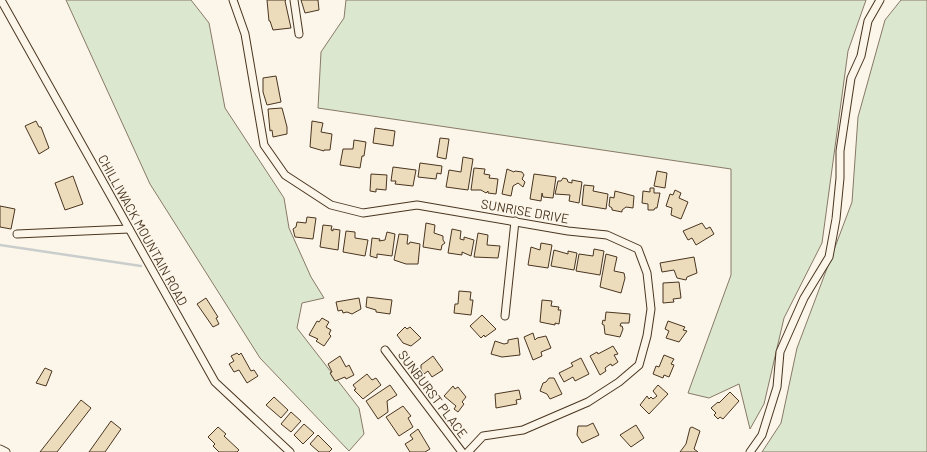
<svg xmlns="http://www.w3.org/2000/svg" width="927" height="452" viewBox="0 0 927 452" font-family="Barlow,sans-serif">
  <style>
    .green { fill: #dce7d0; stroke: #887966 }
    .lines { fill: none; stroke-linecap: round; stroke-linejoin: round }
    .stream { stroke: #c9cecd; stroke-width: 2.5 }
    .building { fill: #ecdcbc; stroke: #4a3520 }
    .minor-casing { stroke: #4a3520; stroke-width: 9 }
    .minor { stroke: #fbf6e9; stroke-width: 7 }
    .labels { text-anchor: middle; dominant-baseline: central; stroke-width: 3; stroke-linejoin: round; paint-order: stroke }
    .street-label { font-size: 13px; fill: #4a3520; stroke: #fbf6e9 }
  </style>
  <rect width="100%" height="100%" fill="#fbf6e9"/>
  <g class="green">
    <polygon points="66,0 191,0 209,23 225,108 284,198 289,228 311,277 324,298 302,303 297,328 359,408 364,434 349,451 260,358 150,184"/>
    <polygon points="346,0 866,0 848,51 822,243 784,318 764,404 750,429 739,384 709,398 688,393 731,275 731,169 318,108 321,52 344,18"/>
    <polygon points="901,0 927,0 927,452 762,452 781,423 797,348 852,202 858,117 885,20"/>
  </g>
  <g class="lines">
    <polyline class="stream" points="0,245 141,266"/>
  </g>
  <g class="building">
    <polygon points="267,0 286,0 285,1 291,28 273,30 270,21 269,21"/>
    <polygon points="301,0 318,0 319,10 305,13"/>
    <polygon points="276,76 281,102 267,105 263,92 263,78"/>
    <polygon points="282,108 287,127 287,134 273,137 272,130 270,131 268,109"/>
    <polygon points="36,121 39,127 41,127 49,148 39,154 25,126"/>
    <polygon points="312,121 323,123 321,132 332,134 330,150 324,150 324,151 310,147"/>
    <polygon points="375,128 395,131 393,146 373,143"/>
    <polygon points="440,138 449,139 446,159 437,157"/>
    <polygon points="354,140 366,142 364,156 362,156 360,168 340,165 343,149 353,149"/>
    <polygon points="463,157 473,159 468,190 446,187 449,170 461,172"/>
    <polygon points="420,163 442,166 441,174 437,173 436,179 418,177"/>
    <polygon points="393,167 416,170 413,186 395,184 396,181 391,181"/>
    <polygon points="474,168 485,169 484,174 490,175 489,178 498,179 496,194 488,193 488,191 486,193 481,190 471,190"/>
    <polygon points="507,169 514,172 515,171 522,172 524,175 522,179 525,182 523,187 518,183 513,186 511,196 502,194"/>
    <polygon points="657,171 667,173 665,188 654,186"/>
    <polygon points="371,174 387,175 386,190 376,189 376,192 370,191"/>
    <polygon points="534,174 556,177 553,198 543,197 542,193 541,201 530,199"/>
    <polygon points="73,176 83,204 65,210 55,183"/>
    <polygon points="563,178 567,179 568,182 572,183 572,180 582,182 579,203 569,201 570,195 555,194 558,181 561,181"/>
    <polygon points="584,185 594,186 593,191 608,194 606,209 582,205"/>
    <polygon points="650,188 654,188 654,193 660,193 657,208 655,208 654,210 648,210 648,204 642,203 643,191 650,192"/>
    <polygon points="675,190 681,193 679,198 688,202 681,219 671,215 672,208 666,206 670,194 673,195"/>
    <polygon points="615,191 634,196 633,208 626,207 622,210 622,212 612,210 612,208 609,206 610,197 614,198"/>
    <polygon points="0,206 15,209 11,229 0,227"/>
    <polygon points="307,217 316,218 313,239 295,237 293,229 296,227 297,222 306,223"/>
    <polygon points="426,223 435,225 434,233 443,236 443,240 445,243 442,245 441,250 423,247"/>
    <polygon points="702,223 706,229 710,227 714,234 696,245 692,238 688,240 683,231"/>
    <polygon points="323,225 332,226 331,230 333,231 333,229 340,230 338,250 320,247"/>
    <polygon points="452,229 461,231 460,239 464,240 464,237 474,240 471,256 462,252 462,255 448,253"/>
    <polygon points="346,231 355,232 355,238 368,240 365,256 343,252"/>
    <polygon points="387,232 395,234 392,256 377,254 377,258 370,256 372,238 380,239 379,241 385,240"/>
    <polygon points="478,233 488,235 487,245 500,246 498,258 474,257"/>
    <polygon points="399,234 408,235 407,244 409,244 410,242 420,244 418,264 406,264 394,260"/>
    <polygon points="541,243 552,245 548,268 528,265 531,247 540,250"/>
    <polygon points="594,249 604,251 600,275 576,271 579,254 593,256"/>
    <polygon points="554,250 568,254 568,251 577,253 574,270 551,266"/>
    <polygon points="606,254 617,257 614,271 624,273 625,278 621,293 600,287"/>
    <polygon points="694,257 697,273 687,277 686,280 677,278 674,270 662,272 660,263"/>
    <polygon points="679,282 681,298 673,299 674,302 663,303 663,283"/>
    <polygon points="459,291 471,292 470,300 473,300 471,315 454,313 455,304 458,304"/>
    <polygon points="367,297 392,300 390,314 376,312 376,310 366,307"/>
    <polygon points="206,298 218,317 216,318 219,324 213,327 197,304"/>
    <polygon points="359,298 361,309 352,314 347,312 343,313 342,310 338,311 336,302"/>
    <polygon points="542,300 552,301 551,306 559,307 558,310 561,310 559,324 555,323 555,325 540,322"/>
    <polygon points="606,312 630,314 629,323 621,323 620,326 622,326 623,329 620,337 605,334 604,325 602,324 603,320 605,321"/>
    <polygon points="482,315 496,329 485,337 484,335 481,338 470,326"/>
    <polygon points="322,318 329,322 326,327 331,330 329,334 331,336 324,346 316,341 318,339 309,335 317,321 319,322"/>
    <polygon points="668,321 685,327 683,330 687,331 679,342 666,338 669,331 665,329"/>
    <polygon points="405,327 407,329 410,327 421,338 411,346 403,343 397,335"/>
    <polygon points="533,333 535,340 537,338 546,336 551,348 541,352 542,356 533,360 524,337"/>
    <polygon points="518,338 520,355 502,357 491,354 495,341 504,344 508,343 508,340"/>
    <polygon points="613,346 618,354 614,355 618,362 612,366 611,364 609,365 605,368 606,371 600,375 590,356 597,352 598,354"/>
    <polygon points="237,353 239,355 241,353 251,371 254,370 258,376 247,383 239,370 234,372 229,364 234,361 231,356"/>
    <polygon points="664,355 674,359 671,364 674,365 669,377 664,375 663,378 653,374 656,366 659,367"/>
    <polygon points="340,356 346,367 349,365 354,375 346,379 345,377 335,381 330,373 332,372 328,364"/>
    <polygon points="433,356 443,370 432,377 428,371 424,374 421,369 421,365"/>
    <polygon points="581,358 589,374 575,381 573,377 564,382 559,373 573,366 571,363"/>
    <polygon points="45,368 52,371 46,386 36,383"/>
    <polygon points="367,374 372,380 376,378 381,385 363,399 354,390 356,389 353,385"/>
    <polygon points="549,378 554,378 562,394 550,399 547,394 540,391 543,383 546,382"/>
    <polygon points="390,385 397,395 387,401 388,412 378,419 366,401"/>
    <polygon points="658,385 668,394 649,414 640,405 647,396 649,399 651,397 653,399 657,396 653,391"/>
    <polygon points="453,386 455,389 458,387 466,397 462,402 464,404 458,412 454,409 456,406 444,396"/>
    <polygon points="519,390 521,399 516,400 517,404 496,408 495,394"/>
    <polygon points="730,392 739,401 723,419 720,417 718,419 714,415 716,413 711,408 718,402 719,403"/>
    <polygon points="274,397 288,410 281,418 266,405"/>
    <polygon points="81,400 91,408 57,452 40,452"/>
    <polygon points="403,406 411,416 408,418 413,427 399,436 386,417"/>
    <polygon points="291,412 301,421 291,432 281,424"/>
    <polygon points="111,421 121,429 105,452 89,452"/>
    <polygon points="593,423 599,435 582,443 577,435 578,426 587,426"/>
    <polygon points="304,424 314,433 303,444 294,435"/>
    <polygon points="636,425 644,438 631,447 620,435"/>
    <polygon points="218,427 226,434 224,436 239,450 237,452 219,452 213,446 215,444 208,437"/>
    <polygon points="692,427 700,431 694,449 698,452 680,452 686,444 690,428"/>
    <polygon points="418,429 430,449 425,452 410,452 405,444 413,439 410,435"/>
    <polygon points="318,435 332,449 329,452 319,452 310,444"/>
  </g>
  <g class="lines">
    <defs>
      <g id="minor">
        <polyline points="1,0 215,382 290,452"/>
        <polyline points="233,0 245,34 264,145 285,175 331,205 363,213 417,205 568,231 607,235 638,249 647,273 651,309 647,336 639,365 619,382 588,402 523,430 483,436 468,452"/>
        <polyline points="294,0 299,34"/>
        <polyline points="17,234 129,229"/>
        <polyline points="505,316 515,221"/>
        <polyline points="385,350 462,452"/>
        <polyline points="0,449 6,452"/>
        <polyline points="750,452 762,435 777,387 780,352 804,298 829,257 836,219 840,178 840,151 851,78 861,56 868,21 880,0"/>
      </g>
    </defs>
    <use href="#minor" class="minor-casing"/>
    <use href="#minor" class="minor"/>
  </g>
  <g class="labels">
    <g class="street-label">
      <text transform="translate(525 211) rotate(10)">SUNRISE DRIVE</text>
      <text transform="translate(143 230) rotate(61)">CHILLIWACK MOUNTAIN ROAD</text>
      <text transform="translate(433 394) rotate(53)">SUNBURST PLACE</text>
    </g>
  </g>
</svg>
